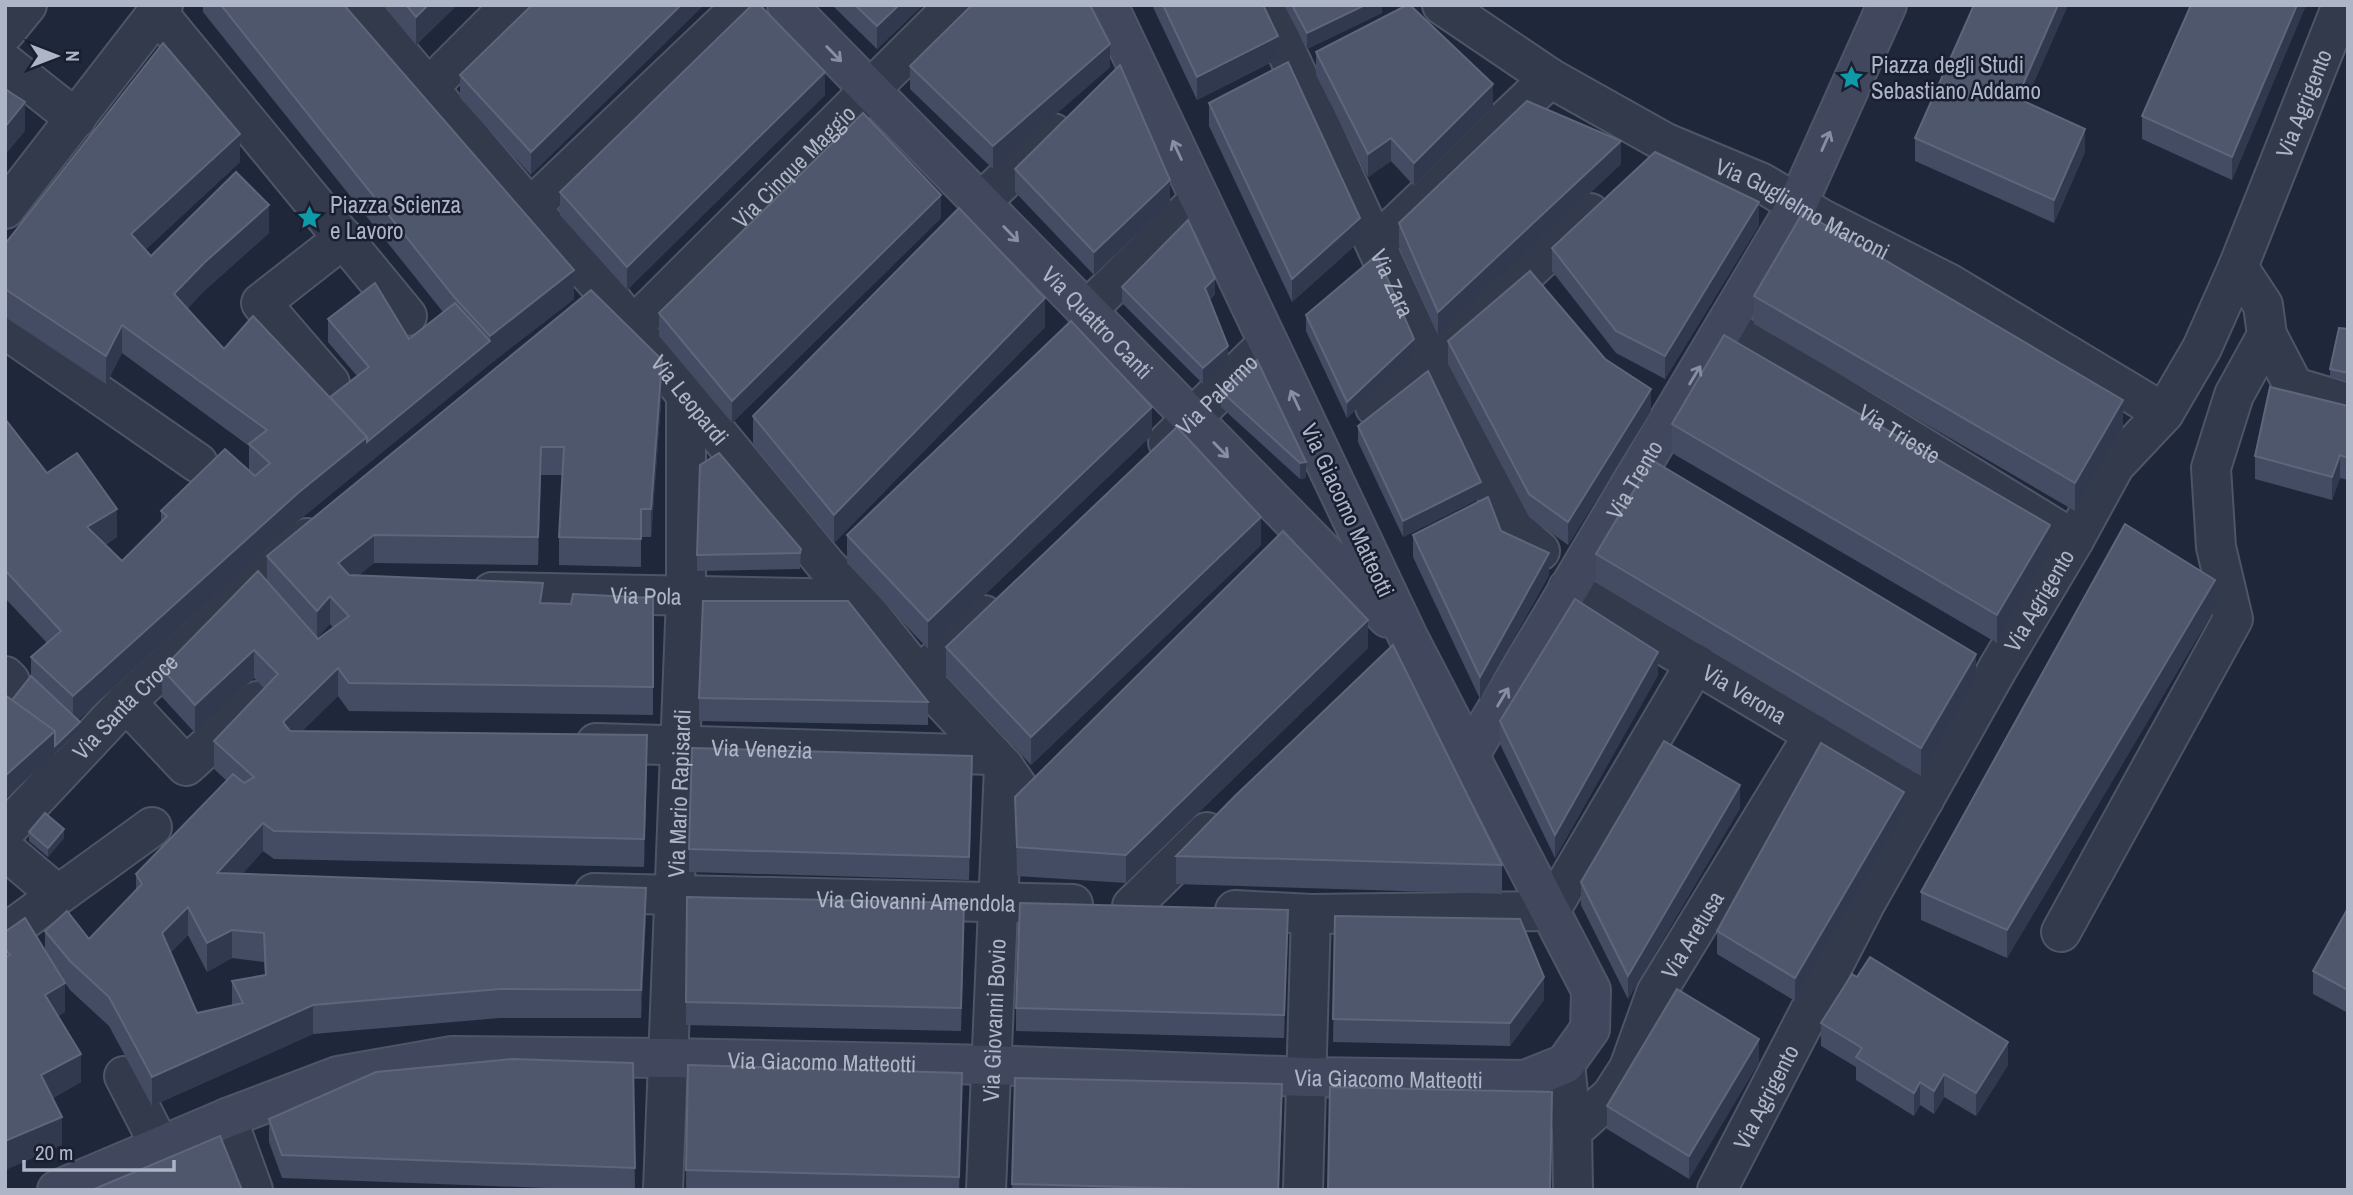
<svg xmlns="http://www.w3.org/2000/svg" width="2353" height="1195" viewBox="0 0 2353 1195" font-family="'Archivo Narrow',sans-serif">
  <style>
    .lines { fill: none; stroke-linecap: round; stroke-linejoin: round }
    .minor-casing { stroke: #4e5566; stroke-width: 42 }
    .tertiary-casing { stroke: #4e5566; stroke-width: 42 }
    .secondary-casing { stroke: #4e5566; stroke-width: 42 }
    .minor { stroke: #333a4b; stroke-width: 38 }
    .tertiary { stroke: #333a4b; stroke-width: 38 }
    .secondary { stroke: #41485e; stroke-width: 38 }
    .wall { fill: #434c63; fill-rule: evenodd }
    .shaded-wall { fill: #30394e }
    .building { fill: #4f576d; stroke: #5e667b; stroke-width: 2; fill-rule: evenodd }
    .oneway { stroke: #888fa2 }
    .labels { text-anchor: middle; dominant-baseline: central; stroke-width: 5; stroke-linejoin: round; paint-order: stroke }
    .poi-label { font-size: 23px; fill: #aeb5c7; stroke: #191f30; text-anchor: start }
    .street-label { font-size: 23px; fill: #aeb5c7; stroke: #191f30 }
  </style>
  <rect width="100%" height="100%" fill="#1f283b"/>
  <g class="lines">
    <defs>
      <g id="minor">
        <path id="s1" d="M358,5l172,203 72,80 84,107 140,170 31,34 62,77 85,91 20,29"/>
        <path id="s2" d="M1265,5l165,358 85,166 25,22"/>
        <path id="s3" d="M1442,5l108,73 116,65 96,40 60,36 128,65 214,129"/>
        <polyline points="157,12 407,316"/>
        <polyline points="5,32 27,5"/>
        <polyline points="5,63 76,119"/>
        <polyline points="429,87 511,5"/>
        <polyline points="980,203 1053,133"/>
        <polyline points="530,208 743,5"/>
        <polyline points="1377,243 1550,78"/>
        <polyline points="1086,311 1200,199"/>
        <path id="s4" d="M1725,326l349,214"/>
        <path id="s5" d="M632,327l323,-322"/>
        <polyline points="5,329 198,463"/>
        <polyline points="2267,335 2294,387 2348,403"/>
        <polyline points="330,383 261,303 344,238"/>
        <polyline points="1375,407 1430,363 1590,213"/>
        <path id="s6" d="M1168,442l100,-99"/>
        <path id="s7" d="M1568,588l356,212"/>
        <path id="s8" d="M492,592l365,7"/>
        <polyline points="5,676 10,681"/>
        <polyline points="919,676 984,615"/>
        <polyline points="126,702 186,766 257,701"/>
        <path id="s9" d="M596,743l397,12"/>
        <path id="s10" d="M5,831l121,-129 127,-119 54,-45"/>
        <polyline points="5,850 58,895 5,934"/>
        <path id="s11" d="M594,893l479,11"/>
        <polyline points="58,895 152,827"/>
        <polyline points="1132,906 1207,832"/>
        <polyline points="1235,910 1311,914 1550,911 1696,663"/>
        <polyline points="2061,932 2233,619 2216,547 2211,468 2234,395 2267,335 2263,305 2238,267"/>
        <polyline points="1565,1064 1572,1131 1573,1190"/>
        <polyline points="124,1076 160,1146"/>
        <polyline points="227,1118 253,1190"/>
        <path id="s12" d="M1572,1131l39,-35 18,-28 27,-75 158,-259"/>
        <path id="s13" d="M663,1190l23,-593v-202"/>
        <path id="s14" d="M986,1190l18,-423"/>
        <polyline points="1303,1190 1311,914"/>
        <path id="s15" d="M1717,1190l148,-286 133,-236 76,-128 41,-75 49,-52 38,-65 36,-81 104,-262"/>
      </g>
      <polyline id="tertiary" points="5,209 163,5"/>
      <g id="secondary">
        <path id="s16" d="M787,5l601,613"/>
        <path id="s17" d="M1469,756l329,-553 89,-198"/>
        <path id="s18" d="M57,1190l170,-72 111,-42 114,-20 216,2 323,7 315,12 219,3 40,-16 25,-35 1,-39 -182,-351 -301,-634"/>
      </g>
    </defs>
    <use href="#minor" class="minor-casing"/>
    <use href="#tertiary" class="tertiary-casing"/>
    <use href="#secondary" class="secondary-casing"/>
    <use href="#minor" class="minor"/>
    <use href="#tertiary" class="tertiary"/>
    <use href="#secondary" class="secondary"/>
  </g>
  <g class="wall">
    <polygon points="203,5 344,5 574,299 490,364 298,521 78,720 80,730 55,754 12,700 31,676 31,657 47,643 5,598 5,419 47,473 117,537 105,545 122,561 161,522 161,511 249,471 249,446 122,353 106,384 5,317 5,244 240,162 145,250 151,256 269,233 204,291 187,309 224,349 330,397 357,376 328,342 328,319 409,339 443,312 203,12"/>
    <polygon points="383,5 457,5 416,45"/>
    <polygon points="532,5 531,175 460,98 460,75"/>
    <polygon points="832,5 923,5 877,49"/>
    <polygon points="1152,5 1263,5 1278,59 1197,100"/>
    <polygon points="1284,5 1382,5 1382,13 1307,49"/>
    <polygon points="2068,5 2025,102 2085,152 2054,223 1915,161 1915,138"/>
    <polygon points="2191,5 2306,5 2232,180 2142,139 2142,116"/>
    <polygon points="1316,52 1493,107 1414,186 1391,161 1368,177 1316,75"/>
    <polygon points="910,66 1110,67 993,169 910,89"/>
    <polygon points="825,95 627,290 560,215 560,192"/>
    <polygon points="1209,103 1360,241 1292,302 1209,126"/>
    <polygon points="1621,164 1438,335 1399,246 1399,223"/>
    <polygon points="1015,169 1170,203 1094,275 1015,192"/>
    <polygon points="941,218 732,423 659,336 659,313"/>
    <polygon points="1759,225 1665,379 1616,353 1552,271 1552,248"/>
    <polygon points="1122,287 1215,294 1210,300 1228,362 1203,384 1122,303"/>
    <polygon points="1754,296 2123,428 2075,511 1754,324"/>
    <polygon points="1306,315 1414,355 1347,418 1306,331"/>
    <polygon points="1045,327 834,543 753,444 753,416"/>
    <polygon points="2348,329 2348,381 2330,377 2330,369"/>
    <polygon points="1448,341 1605,359 1651,411 1568,545 1529,517 1448,364"/>
    <path d="M662,389l-11,148h-10v30l-82,-2v-28l3,-62h-21l-3,90 -164,-2 -15,12 184,28 28,1 82,-6v117l-304,-4 -11,-15 -36,35 345,32 -3,104 -370,-8 -11,-8 -21,23 404,42 -5,102h-141l-187,16 -161,72 -43,-80 -39,-36 -5,-7v29l-7,4 23,66 -28,16 9,47 -57,25v-238l40,19v-20l44,8 47,-48v-17l91,-93 -13,-12v-28l50,-53 -10,-10 -59,55 -33,-36v-28l105,-88v-25zM330,624l3,4 -15,11 -1,-1zM188,935l19,37 25,-14 32,4 1,13 -33,6v25l-35,7 -27,-60z"/>
    <polygon points="1221,391 1306,462 1306,478 1300,479 1221,407"/>
    <polygon points="2348,406 2348,480 2340,478 2332,500 2255,479 2255,456"/>
    <polygon points="1672,424 2050,553 1997,643 1672,453"/>
    <polygon points="1358,426 1481,498 1403,537 1358,442"/>
    <polygon points="1152,435 928,649 847,563 847,535"/>
    <polygon points="1501,531 1549,575 1480,699 1413,557 1413,535"/>
    <polygon points="1261,545 1031,765 946,675 946,647"/>
    <polygon points="801,549 800,569 697,571 697,555"/>
    <polygon points="1596,554 1976,682 1921,776 1596,582"/>
    <polygon points="2215,608 2007,958 1921,920 1921,892"/>
    <polygon points="1368,648 1126,883 1017,876 1015,797"/>
    <polygon points="1658,675 1555,858 1500,744 1500,721"/>
    <polygon points="699,698 928,702 928,725 699,721"/>
    <polygon points="972,779 969,880 689,872 689,849"/>
    <polygon points="1740,808 1628,999 1581,905 1581,882"/>
    <polygon points="1904,815 1795,1001 1717,954 1717,931"/>
    <polygon points="29,832 64,838 48,857 29,841"/>
    <polygon points="1176,856 1502,865 1502,894 1176,884"/>
    <polygon points="687,897 964,926 961,1031 686,1025"/>
    <polygon points="2348,908 2348,1013 2313,994 2313,971"/>
    <polygon points="1335,916 1544,1000 1510,1046 1333,1042"/>
    <polygon points="1288,933 1284,1038 1016,1031 1016,1008"/>
    <polygon points="1821,1023 2008,1065 1976,1116 1944,1097 1934,1114 1920,1105 1914,1116 1856,1080 1856,1067 1821,1046"/>
    <polygon points="1759,1062 1689,1179 1607,1129 1607,1106"/>
    <polygon points="633,1063 635,1190 599,1190 282,1178 269,1142 269,1119"/>
    <polygon points="1015,1078 1282,1107 1279,1190 1012,1190"/>
    <polygon points="962,1096 959,1190 686,1190 686,1170"/>
  </g>
  <g class="shaded-wall">
    <polygon points="428,5 457,5 416,45 416,17"/>
    <polygon points="681,5 704,5 531,175 531,152"/>
    <polygon points="899,5 923,5 877,49 877,26"/>
    <polygon points="1365,5 1382,5 1382,13 1307,49 1307,33"/>
    <polygon points="2058,5 2068,5 2017,121 2017,98"/>
    <polygon points="2297,5 2306,5 2232,180 2232,157"/>
    <polygon points="1278,36 1278,59 1197,100 1197,77"/>
    <polygon points="1110,44 1110,67 993,169 993,146"/>
    <polygon points="825,72 825,95 627,290 627,267"/>
    <polygon points="1493,84 1493,107 1414,186 1414,163"/>
    <polygon points="25,102 25,131 5,155 5,127"/>
    <polygon points="2085,129 2085,152 2054,223 2054,200"/>
    <polygon points="240,134 240,162 131,263 131,234"/>
    <polygon points="1391,138 1391,161 1368,177 1368,154"/>
    <polygon points="1621,141 1621,164 1438,335 1438,312"/>
    <polygon points="1170,180 1170,203 1094,275 1094,252"/>
    <polygon points="941,195 941,218 732,423 732,401"/>
    <polygon points="1759,202 1759,225 1665,379 1665,356"/>
    <polygon points="269,205 269,233 204,291 174,323 174,294 204,263"/>
    <polygon points="1360,218 1360,241 1292,302 1292,279"/>
    <polygon points="574,270 574,299 490,364 490,336"/>
    <polygon points="1215,278 1215,294 1205,305 1205,288"/>
    <polygon points="1045,298 1045,327 834,543 834,515"/>
    <polygon points="122,325 122,353 106,384 106,356"/>
    <polygon points="1414,339 1414,355 1347,418 1347,402"/>
    <polygon points="490,341 490,364 298,521 73,724 73,696 298,493 367,437"/>
    <polygon points="1228,346 1228,362 1203,384 1203,368"/>
    <polygon points="662,360 662,389 651,537 651,509"/>
    <polygon points="6,377 6,405 5,407 5,378"/>
    <polygon points="1651,389 1651,411 1568,545 1568,522"/>
    <polygon points="2123,400 2123,428 2075,511 2075,483"/>
    <polygon points="1152,407 1152,435 928,649 928,621"/>
    <polygon points="541,447 541,475 538,565 538,537"/>
    <polygon points="2340,455 2340,478 2332,500 2332,477"/>
    <polygon points="1306,462 1306,478 1300,479 1300,463"/>
    <polygon points="1481,482 1481,498 1403,537 1403,521"/>
    <polygon points="117,509 117,537 87,555 87,527"/>
    <polygon points="1261,517 1261,545 1031,765 1031,737"/>
    <polygon points="2050,525 2050,553 1997,643 1997,615"/>
    <polygon points="374,535 374,563 338,591 338,563"/>
    <polygon points="1549,553 1549,575 1480,699 1480,677"/>
    <polygon points="2215,580 2215,608 2007,958 2007,930"/>
    <polygon points="543,583 543,611 540,603"/>
    <polygon points="330,596 330,624 317,639 317,611"/>
    <polygon points="1368,620 1368,648 1126,883 1126,855"/>
    <polygon points="254,650 254,678 195,733 195,705"/>
    <polygon points="1658,652 1658,675 1555,858 1555,835"/>
    <polygon points="1976,654 1976,682 1921,776 1921,748"/>
    <polygon points="338,668 338,696 283,750 283,722"/>
    <polygon points="80,722 80,730 5,799 5,776 55,731"/>
    <polygon points="647,735 647,763 644,867 644,839"/>
    <polygon points="972,756 972,779 969,880 969,857"/>
    <polygon points="1740,785 1740,808 1628,999 1628,976"/>
    <polygon points="1904,792 1904,815 1795,1001 1795,978"/>
    <polygon points="263,823 263,851 217,902 217,873"/>
    <polygon points="64,829 64,838 48,857 48,848"/>
    <polygon points="646,888 646,916 641,1018 641,990"/>
    <polygon points="188,907 188,935 162,961 162,933"/>
    <polygon points="1288,910 1288,933 1284,1038 1284,1015"/>
    <polygon points="232,930 232,958 207,972 207,943"/>
    <polygon points="1544,977 1544,1000 1510,1046 1510,1023"/>
    <polygon points="65,983 65,1012 45,1024 45,995"/>
    <polygon points="313,1005 313,1034 152,1106 152,1077"/>
    <polygon points="1759,1039 1759,1062 1689,1179 1689,1156"/>
    <polygon points="2008,1042 2008,1065 1976,1116 1976,1093"/>
    <polygon points="81,1054 81,1082 41,1104 41,1075"/>
    <polygon points="962,1073 962,1096 959,1190 959,1177"/>
    <polygon points="1944,1074 1944,1097 1934,1114 1934,1091"/>
    <polygon points="1920,1082 1920,1105 1914,1116 1914,1093"/>
    <polygon points="1282,1084 1279,1190 1278,1190"/>
    <polygon points="62,1117 62,1145 5,1170 5,1141"/>
  </g>
  <g class="building">
    <polygon points="221,5 344,5 574,270 490,336 455,298"/>
    <polygon points="406,5 428,5 416,17"/>
    <polygon points="532,5 681,5 531,152 460,75"/>
    <polygon points="752,5 760,5 825,72 627,267 560,192"/>
    <polygon points="855,5 899,5 877,26"/>
    <polygon points="972,5 1090,5 1110,44 993,146 910,66"/>
    <polygon points="1163,5 1263,5 1278,36 1197,77"/>
    <polygon points="1292,5 1365,5 1307,33"/>
    <polygon points="1407,5 1410,5 1493,84 1414,163 1391,138 1368,154 1316,52"/>
    <polygon points="1974,5 2058,5 2017,98 2085,129 2054,200 1915,138"/>
    <polygon points="2191,5 2297,5 2232,157 2142,116"/>
    <polygon points="163,43 240,134 131,234 151,256 236,172 269,205 204,263 174,294 224,349 253,316 367,437 298,493 73,696 31,657 61,631 5,570 5,419 47,473 77,453 117,509 87,527 122,561 167,516 161,511 225,449 255,476 270,463 249,444 267,430 122,325 106,356 5,289 5,244"/>
    <polygon points="1288,62 1360,218 1292,279 1209,103"/>
    <polygon points="1120,65 1170,180 1094,252 1015,169"/>
    <polygon points="5,89 25,102 5,127"/>
    <polygon points="1527,101 1621,141 1438,312 1399,223"/>
    <polygon points="863,113 941,195 732,401 659,313"/>
    <polygon points="1655,152 1759,202 1665,356 1616,331 1552,248"/>
    <polygon points="959,208 1045,298 834,515 753,416"/>
    <polygon points="1803,212 2123,400 2075,483 1754,296"/>
    <polygon points="1188,220 1215,278 1205,288 1228,346 1203,368 1122,287"/>
    <polygon points="1377,255 1414,339 1347,402 1306,315"/>
    <polygon points="1530,271 1605,359 1651,389 1568,522 1529,494 1448,341"/>
    <polygon points="375,283 409,339 455,303 490,341 367,442 367,437 330,397 369,367 328,319"/>
    <path d="M591,290l71,70 -11,149h-10v30l-82,-2 5,-90h-23l-3,90 -164,-2 -36,28 11,12 194,8 -3,20 31,1 2,-10 80,4v89l-304,-4 -11,-15 -55,54 7,9 357,4 -3,104 -370,-8 -11,-8 -46,50 429,15 -5,102 -141,-1 -187,16 -161,72 -43,-80 -39,-36 -25,-30 22,-20 22,28 53,-55 -6,-10 97,-100 11,9 10,-6 -40,-36 64,-67 -24,-24 -59,55 -33,-36 96,-98 60,68 31,-23 -19,-20 -13,15 -50,-55zM188,907l19,36 25,-13 32,3 2,42 -34,6 11,22 -46,10 -35,-80z"/>
    <polygon points="1071,321 1152,407 928,621 847,535"/>
    <polygon points="2339,328 2348,329 2348,373 2330,369"/>
    <polygon points="1724,335 2050,525 1997,615 1672,424"/>
    <polygon points="1257,360 1306,462 1300,463 1221,391"/>
    <polygon points="1428,371 1481,482 1403,521 1358,426"/>
    <polygon points="2270,387 2348,406 2348,458 2340,455 2332,477 2255,456"/>
    <polygon points="1177,427 1261,517 1031,737 946,647"/>
    <polygon points="719,453 801,549 800,553 697,555 700,465"/>
    <polygon points="1652,460 1976,654 1921,748 1596,554"/>
    <polygon points="1488,497 1501,531 1549,553 1480,677 1413,535"/>
    <polygon points="2125,524 2215,580 2007,930 1921,892"/>
    <polygon points="1283,531 1368,620 1126,855 1017,847 1015,797"/>
    <polygon points="1575,599 1658,652 1555,835 1500,721"/>
    <polygon points="703,601 848,601 928,702 699,698"/>
    <polygon points="1393,645 1502,865 1176,856 1235,796"/>
    <polygon points="31,676 80,722 55,746 55,731 12,700"/>
    <polygon points="5,695 55,731 5,776"/>
    <polygon points="1664,741 1740,785 1628,976 1581,882"/>
    <polygon points="1821,743 1904,792 1795,978 1717,931"/>
    <polygon points="692,748 972,756 969,857 689,849"/>
    <polygon points="45,813 64,829 48,848 29,832"/>
    <polygon points="687,897 964,903 961,1008 686,1002"/>
    <polygon points="1020,903 1288,910 1284,1015 1016,1008"/>
    <polygon points="2348,908 2348,990 2313,971"/>
    <polygon points="1335,916 1520,919 1544,977 1510,1023 1333,1019"/>
    <polygon points="25,918 65,983 45,995 81,1054 41,1075 62,1117 5,1141 5,958 10,955 5,948 5,932"/>
    <polygon points="1870,957 2008,1042 1976,1093 1944,1074 1934,1091 1920,1082 1914,1093 1856,1057 1862,1048 1821,1023 1852,974 1857,977"/>
    <polygon points="1677,989 1759,1039 1689,1156 1607,1106"/>
    <polygon points="512,1059 633,1063 635,1168 282,1155 269,1119 376,1072"/>
    <polygon points="688,1065 962,1073 959,1177 686,1170"/>
    <polygon points="1015,1078 1282,1084 1278,1190 1236,1190 1012,1184"/>
    <polygon points="1330,1087 1552,1092 1550,1190 1328,1190"/>
    <polygon points="220,1136 242,1190 92,1190"/>
  </g>
  <defs><path id="oneway-shaft" d="M-6 0H5M1.5-3L5.5 0L1.5 3" fill="none" stroke-width="1.6" stroke-linecap="round" stroke-linejoin="round" transform="scale(1.75)"/></defs>
  <g class="oneway">
    <use href="#oneway-shaft" transform="translate(834 54) rotate(46)"/>
    <use href="#oneway-shaft" transform="translate(1826 141) rotate(-66)"/>
    <use href="#oneway-shaft" transform="translate(1177 150) rotate(-115)"/>
    <use href="#oneway-shaft" transform="translate(1011 234) rotate(46)"/>
    <use href="#oneway-shaft" transform="translate(1695 375) rotate(-59)"/>
    <use href="#oneway-shaft" transform="translate(1295 400) rotate(-115)"/>
    <use href="#oneway-shaft" transform="translate(1221 450) rotate(46)"/>
    <use href="#oneway-shaft" transform="translate(1503 697) rotate(-59)"/>
  </g>
  <defs>
    <symbol id="sight-bare" viewBox="-9 -9 18 18"><path d="M0-6L1.8-2.2L6-1.7L2.9 1.2L3.7 5.4L0 3.3L-3.7 5.4L-2.9 1.2L-6-1.7L-1.8-2.2Z" fill="#0f9aa8" stroke="#191f30" stroke-width="2.5" paint-order="stroke"/></symbol>
  </defs>
  <g fill-rule="evenodd">
    <use href="#sight-bare" x="1834" y="60" width="35" height="35"/>
    <use href="#sight-bare" x="292" y="200" width="35" height="35"/>
  </g>
  <g class="labels">
    <g class="poi-label">
      <text x="1871" y="64">Piazza degli Studi<tspan x="1871" dy="26">Sebastiano Addamo</tspan></text>
      <text x="330" y="204">Piazza Scienza<tspan x="330" dy="26">e Lavoro</tspan></text>
    </g>
    <g class="street-label">
      <text stroke="none"><textPath href="#s15" startOffset="1239">Via Agrigento</textPath></text>
      <text stroke="none"><textPath href="#s5" startOffset="228">Via Cinque Maggio</textPath></text>
      <text stroke="none"><textPath href="#s3" startOffset="415">Via Guglielmo Marconi</textPath></text>
      <text stroke="none"><textPath href="#s2" startOffset="306">Via Zara</textPath></text>
      <text stroke="none"><textPath href="#s16" startOffset="444">Via Quattro Canti</textPath></text>
      <text stroke="none"><textPath href="#s6" startOffset="68">Via Palermo</textPath></text>
      <text stroke="none"><textPath href="#s1" startOffset="516">Via Leopardi</textPath></text>
      <text stroke="none"><textPath href="#s4" startOffset="205">Via Trieste</textPath></text>
      <text stroke="none"><textPath href="#s17" startOffset="322">Via Trento</textPath></text>
      <text transform="translate(1348 510) rotate(65)">Via Giacomo Matteotti</text>
      <text stroke="none"><textPath href="#s8" startOffset="154">Via Pola</textPath></text>
      <text stroke="none"><textPath href="#s15" startOffset="672">Via Agrigento</textPath></text>
      <text stroke="none"><textPath href="#s7" startOffset="206">Via Verona</textPath></text>
      <text stroke="none"><textPath href="#s10" startOffset="173">Via Santa Croce</textPath></text>
      <text stroke="none"><textPath href="#s9" startOffset="166">Via Venezia</textPath></text>
      <text stroke="none"><textPath href="#s13" startOffset="397">Via Mario Rapisardi</textPath></text>
      <text stroke="none"><textPath href="#s11" startOffset="322">Via Giovanni Amendola</textPath></text>
      <text stroke="none"><textPath href="#s12" startOffset="234">Via Aretusa</textPath></text>
      <text stroke="none"><textPath href="#s14" startOffset="170">Via Giovanni Bovio</textPath></text>
      <text stroke="none"><textPath href="#s18" startOffset="789">Via Giacomo Matteotti</textPath></text>
      <text stroke="none"><textPath href="#s18" startOffset="1356">Via Giacomo Matteotti</textPath></text>
      <text stroke="none"><textPath href="#s15" startOffset="105">Via Agrigento</textPath></text>
    </g>
  </g>
  <rect width="2353" height="1195" fill="none" stroke="#aeb5c7" stroke-width="14"/>
  <g transform="translate(56 56) rotate(90)" stroke="#191f30" stroke-width="5" paint-order="stroke">
  <path d="M0-5L12 26L0 18L-12 26Z" fill="#aeb5c7"/>
  <text y="-10" font-size="19" font-weight="bold" text-anchor="middle" fill="#aeb5c7">N</text>
  </g>
  <path d="M24 1160v10h150v-10" fill="none" stroke="#aeb5c7" stroke-width="3.5"/>
  <text x="35" y="1160" font-size="21" fill="#aeb5c7" stroke="#191f30" stroke-width="5" paint-order="stroke">20 m</text>
</svg>
